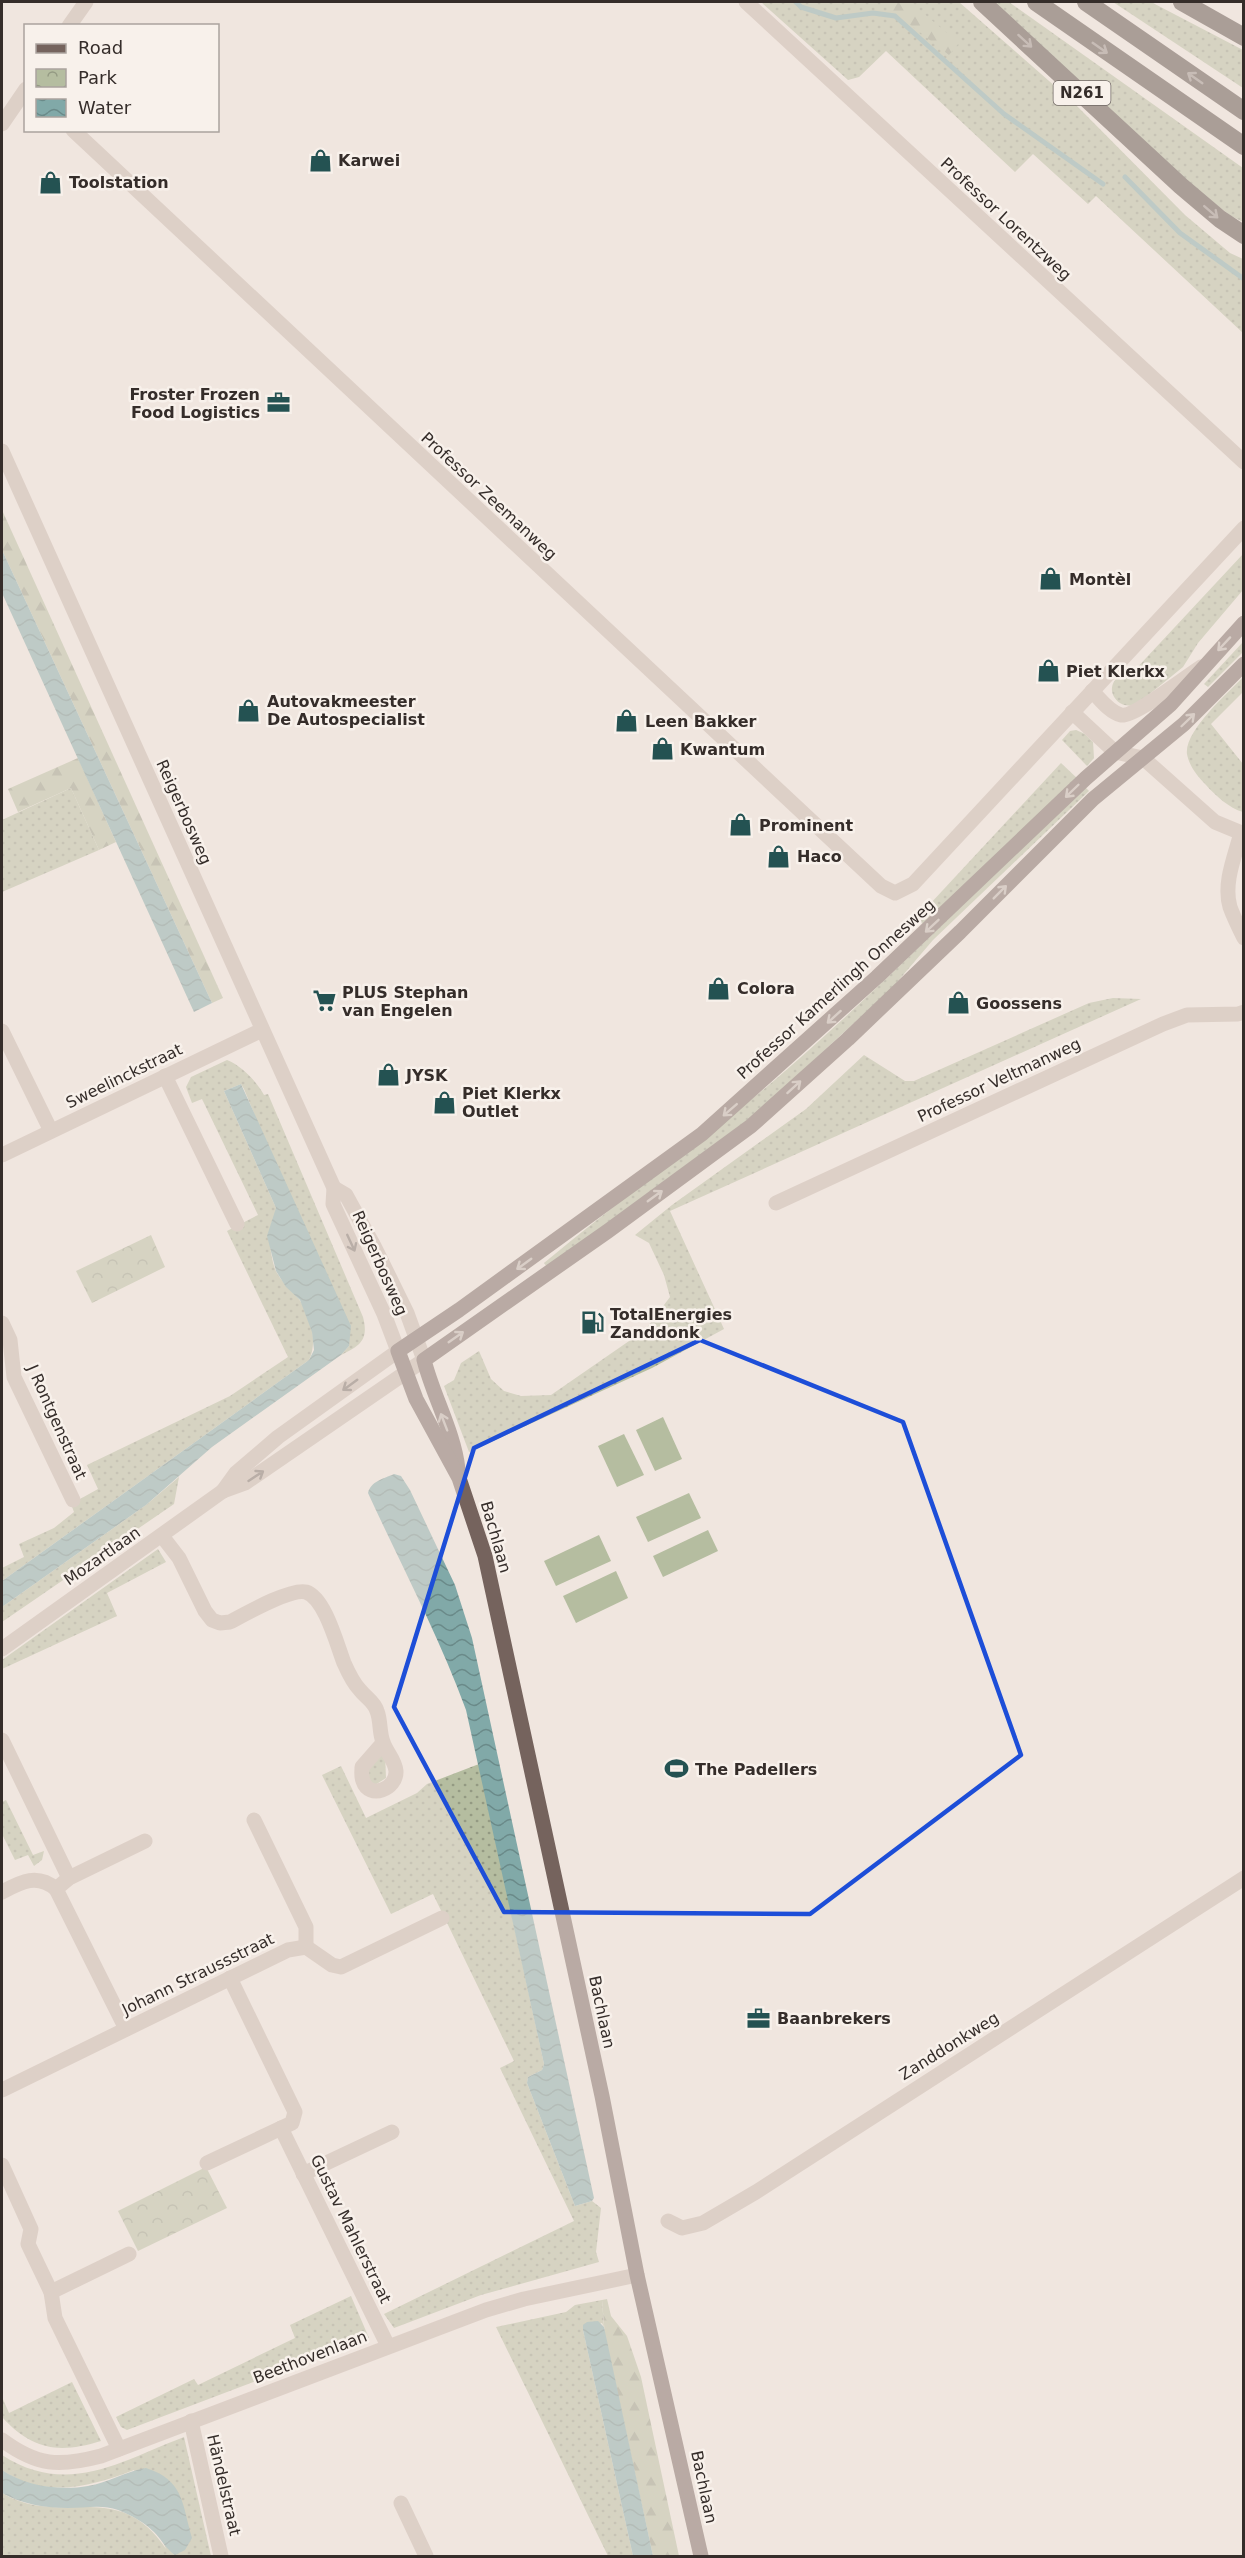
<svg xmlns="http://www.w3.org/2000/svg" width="1245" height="2558" viewBox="0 0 1245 2558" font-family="'DejaVu Sans',sans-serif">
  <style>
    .grass { fill: url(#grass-dots) }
    .forest { fill: url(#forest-firs) }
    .park { fill: url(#park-crowns) }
    .garden { fill: #b5bda0 }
    .water { fill: url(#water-waves) }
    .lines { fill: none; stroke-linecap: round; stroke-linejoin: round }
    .stream { stroke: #81a9a8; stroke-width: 5 }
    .minor { stroke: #c6b6ac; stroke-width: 15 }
    .major { stroke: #75635d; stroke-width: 15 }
    .highway { stroke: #554742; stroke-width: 18 }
    .oneway { stroke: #968b86 }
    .oneway2 { stroke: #bdb1ab }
    .oneway3 { stroke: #766b64 }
    .marked { fill: none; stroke: #1d4ed8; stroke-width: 4.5; stroke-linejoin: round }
    .labels { text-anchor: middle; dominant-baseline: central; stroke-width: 5; stroke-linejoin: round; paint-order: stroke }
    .shield { fill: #f8f1eb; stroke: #706864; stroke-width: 1.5 }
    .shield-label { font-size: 15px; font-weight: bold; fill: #352d2a }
    .poi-label { font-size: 16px; font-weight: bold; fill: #352d2a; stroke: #f8f1eb; text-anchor: start }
    .street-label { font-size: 16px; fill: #352d2a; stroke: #f8f1eb }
  </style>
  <defs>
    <pattern id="grass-dots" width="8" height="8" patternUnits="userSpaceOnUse" patternTransform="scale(1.5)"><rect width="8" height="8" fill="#b5bda0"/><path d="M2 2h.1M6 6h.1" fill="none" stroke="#949a83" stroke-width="1.8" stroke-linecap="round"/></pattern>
    <pattern id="forest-firs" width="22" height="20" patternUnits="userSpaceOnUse" patternTransform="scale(1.5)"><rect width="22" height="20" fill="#b5bda0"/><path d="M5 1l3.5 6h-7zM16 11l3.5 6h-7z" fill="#949a83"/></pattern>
    <pattern id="park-crowns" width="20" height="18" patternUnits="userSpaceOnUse" patternTransform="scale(1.5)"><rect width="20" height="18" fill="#b5bda0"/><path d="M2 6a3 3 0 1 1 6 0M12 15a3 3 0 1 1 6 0" fill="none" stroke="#949a83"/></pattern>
    <pattern id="water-waves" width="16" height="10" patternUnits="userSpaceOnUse" patternTransform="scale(1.5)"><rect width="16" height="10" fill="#81a9a8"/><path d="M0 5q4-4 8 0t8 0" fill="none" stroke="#6a8a89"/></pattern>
  </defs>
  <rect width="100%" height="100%" fill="#f0e6df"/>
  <g class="grass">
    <polygon points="761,2 959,2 1073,102 1185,215 1230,253 1243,259 1243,333 1096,196 1088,204 1033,154 1015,172 886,51 859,77 848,80"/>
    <polygon points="990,2 1009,2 1243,168 1243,222 1231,216 1166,166"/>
    <polygon points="1113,2 1151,2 1243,50 1243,88"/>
    <path d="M1243,554v36l-45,53 -15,24 -47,38c-25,6 -37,-29 -3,-33z"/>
    <polygon points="1243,642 1243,652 1208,687 1204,684"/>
    <path d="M1243,677v15l-32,32 32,40v48c-14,-4 -27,-16 -37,-27 -8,-8 -17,-19 -19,-31 -3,-23 41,-61 56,-77z"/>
    <polygon points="1076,730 1085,734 1093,742 1094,758 1087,766 1062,740 1070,731"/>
    <polygon points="1061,763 1079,780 925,926 917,918"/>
    <path d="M1085,787l4,4 -156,149 -41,48 -138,127 -207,152 -3,-4c87,-73 181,-137 265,-213 95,-85 184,-176 276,-263z"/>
    <polygon points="71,788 99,850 2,892 2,820"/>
    <polygon points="1113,998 1141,999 670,1211 724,1329 652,1368 469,1452 444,1386 454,1380 461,1363 479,1351 491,1379 504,1391 521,1396 551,1395 645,1330 670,1297 664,1275 649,1243 635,1235 672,1205 806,1109 864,1055 905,1081 914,1081 1089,1003"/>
    <path d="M227,1060c15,6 29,21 37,35l4,-1 95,223c6,23 -3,29 -22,38l8,-9 -105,-257 -3,-5 -17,7 52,117c0,7 -4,12 -5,18 -3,14 0,30 4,43 5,12 15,19 23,29 13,16 20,45 11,62l-307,221v-13l22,-11 -5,-13 35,-16 20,-16 -3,-8 27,-15 -11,-24 143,-69 58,-39 -61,-126 31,-16 -56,-116 -10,4 -6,-16 5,-10z"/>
    <polygon points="179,1477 174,1504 2,1622 2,1607 146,1505"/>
    <polygon points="158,1549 166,1562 107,1593 117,1616 2,1669 2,1660"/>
    <polygon points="381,1752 385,1754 386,1778 375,1785 370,1783 366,1770"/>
    <polygon points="479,1764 544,2064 542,2070 528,2077 527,2083 575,2206 592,2201 601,2208 596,2252 599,2262 481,2295 394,2328 384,2314 574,2221 500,2068 514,2061 433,1894 391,1914 322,1775 341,1766 366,1818 417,1793 427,1784"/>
    <polygon points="6,1800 33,1855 44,1851 42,1860 34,1866 28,1855 15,1860 2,1834 2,1802"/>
    <polygon points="351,2296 369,2338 127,2430 121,2427 116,2417 194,2379 198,2385 295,2338 290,2325"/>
    <polygon points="602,2300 604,2327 602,2323 583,2330 633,2556 608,2556 496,2327 566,2312 575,2305"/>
    <path d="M72,2382l29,59c-42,13 -69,9 -99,-24v-20l7,16z"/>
    <path d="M184,2437l27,119h-209v-63c60,36 115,-17 164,56l-32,-79c-43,17 -91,29 -132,0v-15c65,42 117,7 182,-18z"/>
  </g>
  <g class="forest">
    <polygon points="881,2 910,2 959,43 949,55"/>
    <polygon points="2,510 223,998 212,1003 2,550"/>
    <polygon points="78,758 116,842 99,850 71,788 18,812 8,789"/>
    <polygon points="607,2299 611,2316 627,2336 641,2377 679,2556 653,2556 605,2336 602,2300"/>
  </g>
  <g class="park">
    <polygon points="151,1235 165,1267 92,1303 76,1271"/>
    <polygon points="206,2167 227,2208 138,2251 118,2211"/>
  </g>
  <g class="garden">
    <polygon points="663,1417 682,1459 655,1471 636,1430"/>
    <polygon points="624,1434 644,1475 617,1487 598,1446"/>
    <polygon points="689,1493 701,1518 648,1542 636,1517"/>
    <polygon points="708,1530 718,1551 663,1577 653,1556"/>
    <polygon points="599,1535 611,1561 556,1586 544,1561"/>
    <polygon points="616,1571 628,1598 576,1623 563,1596"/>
  </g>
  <g class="water">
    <polygon points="2,550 212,1003 194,1012 2,593"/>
    <polygon points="241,1084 351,1326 349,1346 341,1355 212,1447 146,1505 2,1607 2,1581 309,1360 314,1350 312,1332 300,1300 286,1287 276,1271 267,1236 276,1208 224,1091"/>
    <path d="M394,1474l7,2 9,14 45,95 17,53 122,560 -2,3 -17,5 -48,-123 1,-6 14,-7 2,-6 -78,-354c-27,-74 -65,-145 -98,-217 3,-12 15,-14 26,-19z"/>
    <polygon points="598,2321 604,2327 653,2556 633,2556 583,2330 583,2325 587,2322"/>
    <path d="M146,2468c38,12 36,36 46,70l-7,12 -10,5c-10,-7 -13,-15 -21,-23 -10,-10 -23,-17 -36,-22 -16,-6 -33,-2 -50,-2 -22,0 -47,-4 -66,-15v-23c23,16 58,21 86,16 20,-3 38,-15 58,-18z"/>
  </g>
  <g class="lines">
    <g class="stream">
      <polyline points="796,2 801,7 836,18 873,13 895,16 1004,114 1103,184"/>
      <polyline points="1125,177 1180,233 1244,279"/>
    </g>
    <g class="minor">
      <polyline points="746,2 1244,462"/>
      <polyline points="69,26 86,2"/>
      <polyline points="2,124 26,89"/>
      <polyline points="73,130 881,886 895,893 913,884 1244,528"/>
      <polyline points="2,451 334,1188 333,1204 384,1314 398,1351 278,1437 236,1473 223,1491"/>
      <path d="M1092,691c8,8 17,21 29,24 12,3 66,-39 80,-48"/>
      <polyline points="1072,712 1115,752 1143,758 1215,822 1244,834"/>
      <path d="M1241,833c-6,23 -18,50 -11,74 4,11 9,21 14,31"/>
      <polyline points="2,1031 51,1131"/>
      <polyline points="165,1076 237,1224"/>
      <polyline points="2,1155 262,1030"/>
      <polyline points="776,1203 1163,1024 1187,1015 1238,1014 1244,1012"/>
      <polyline points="2,1323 10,1340 14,1377 73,1500"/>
      <path d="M162,1536l17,22 26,53 7,9 8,3 10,-1c15,-8 61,-34 76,-30 19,6 31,53 38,71 4,9 9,20 16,27 6,8 14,11 17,21 4,10 2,21 6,31 3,10 12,18 13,29 1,18 -27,29 -33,10 -2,-5 -1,-9 -1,-14l21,-24"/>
      <polyline points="2,1649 223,1491 245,1483 424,1360 407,1313 374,1246 346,1195 334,1188"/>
      <polyline points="2,1740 69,1878"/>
      <polyline points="254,1820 306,1927 306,1947"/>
      <path d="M2,1892c19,-10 35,-19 54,-3"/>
      <polyline points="126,2029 56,1889 69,1878 145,1841"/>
      <polyline points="2,2090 288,1950 306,1947 332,1965 341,1967 442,1918"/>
      <polyline points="281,2128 388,2346"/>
      <polyline points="207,2163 292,2123 295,2112 230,1978"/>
      <polyline points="2,2165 31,2229 28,2244 51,2292 55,2318 119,2449"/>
      <polyline points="303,2174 392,2132"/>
      <polyline points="668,2221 682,2228 703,2223 756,2192 1244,1878"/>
      <polyline points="51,2292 129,2254"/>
      <polyline points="191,2421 221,2556"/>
      <path d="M2,2440c35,26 57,27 99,16l385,-146 38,-11 113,-24"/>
      <polyline points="401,2503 426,2556"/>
    </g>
    <g class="major">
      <path d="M458,1469c-4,-37 -25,-73 -34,-109l184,-129 143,-105 97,-87 112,-107 133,-133 91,-75 60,-60"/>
      <polyline points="701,2556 637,2275 602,2096 485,1556 459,1478 416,1399 398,1351 459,1310 702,1134 877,977 1086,778 1171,704 1244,623"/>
    </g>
    <g class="highway">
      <polyline points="982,2 1181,186 1220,219 1244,235"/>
      <polyline points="1036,2 1244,146"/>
      <polyline points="1086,2 1244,111"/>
      <polyline points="1182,2 1244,37"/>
    </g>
  </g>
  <defs><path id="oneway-shaft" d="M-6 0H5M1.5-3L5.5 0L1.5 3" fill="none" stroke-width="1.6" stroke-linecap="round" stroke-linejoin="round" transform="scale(1.5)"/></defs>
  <g class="oneway">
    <use href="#oneway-shaft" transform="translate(1025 41) rotate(42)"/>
    <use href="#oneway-shaft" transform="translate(1100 48) rotate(35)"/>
    <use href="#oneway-shaft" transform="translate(1195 78) rotate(-145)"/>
    <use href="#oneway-shaft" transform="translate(1211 212) rotate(41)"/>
  </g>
  <g class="oneway2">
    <use href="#oneway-shaft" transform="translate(1224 644) rotate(133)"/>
    <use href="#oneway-shaft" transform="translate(1188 720) rotate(-44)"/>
    <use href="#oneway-shaft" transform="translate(1072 791) rotate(136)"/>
    <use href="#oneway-shaft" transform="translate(1000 892) rotate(-45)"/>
    <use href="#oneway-shaft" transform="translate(932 926) rotate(137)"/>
    <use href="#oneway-shaft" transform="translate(834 1017) rotate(138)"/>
    <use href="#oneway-shaft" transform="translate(794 1087) rotate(-42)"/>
    <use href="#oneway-shaft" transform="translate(730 1110) rotate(139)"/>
    <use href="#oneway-shaft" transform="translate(655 1196) rotate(-36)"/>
    <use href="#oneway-shaft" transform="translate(524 1264) rotate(144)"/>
    <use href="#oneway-shaft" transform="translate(456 1337) rotate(-35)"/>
    <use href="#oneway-shaft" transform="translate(444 1422) rotate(-111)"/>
  </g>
  <g class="oneway3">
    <use href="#oneway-shaft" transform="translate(351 1243) rotate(65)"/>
    <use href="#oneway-shaft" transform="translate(350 1385) rotate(144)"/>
    <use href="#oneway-shaft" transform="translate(256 1476) rotate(-33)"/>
  </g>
  <path d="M0 0H1245V2558H0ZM700,1340l203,82 118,333 -211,159 -306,-2 -110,-205 80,-259z" fill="#f0e6df" fill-opacity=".55" fill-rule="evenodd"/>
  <path class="marked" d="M700,1340l203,82 118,333 -211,159 -306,-2 -110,-205 80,-259z"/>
  <defs>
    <symbol id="shop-bare" viewBox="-9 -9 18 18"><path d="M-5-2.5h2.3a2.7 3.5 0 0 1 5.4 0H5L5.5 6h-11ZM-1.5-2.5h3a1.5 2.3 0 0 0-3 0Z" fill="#245252" stroke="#f8f1eb" stroke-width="2.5" paint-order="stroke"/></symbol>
    <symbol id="office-bare" viewBox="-9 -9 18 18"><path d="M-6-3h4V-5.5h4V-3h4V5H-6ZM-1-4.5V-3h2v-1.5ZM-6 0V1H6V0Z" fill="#245252" stroke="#f8f1eb" stroke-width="2.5" paint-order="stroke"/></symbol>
    <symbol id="supermarket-bare" viewBox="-9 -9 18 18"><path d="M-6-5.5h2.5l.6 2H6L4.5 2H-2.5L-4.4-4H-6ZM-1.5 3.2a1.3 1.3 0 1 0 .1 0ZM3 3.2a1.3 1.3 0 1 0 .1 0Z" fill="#245252" stroke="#f8f1eb" stroke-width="2.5" paint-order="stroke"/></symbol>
    <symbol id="fuel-bare" viewBox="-9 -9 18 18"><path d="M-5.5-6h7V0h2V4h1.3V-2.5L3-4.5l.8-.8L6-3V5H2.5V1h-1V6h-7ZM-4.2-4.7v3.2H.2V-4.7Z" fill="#245252" stroke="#f8f1eb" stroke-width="2.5" paint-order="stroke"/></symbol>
    <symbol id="stadium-bare" viewBox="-9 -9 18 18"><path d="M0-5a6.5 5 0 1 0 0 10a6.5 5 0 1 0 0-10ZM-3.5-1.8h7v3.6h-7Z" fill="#245252" stroke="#f8f1eb" stroke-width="2.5" paint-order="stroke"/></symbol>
  </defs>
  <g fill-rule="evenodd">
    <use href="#shop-bare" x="304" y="144" width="33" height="33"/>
    <use href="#shop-bare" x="34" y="166" width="33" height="33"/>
    <use href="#office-bare" x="262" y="386" width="33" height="33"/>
    <use href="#shop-bare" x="1034" y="562" width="33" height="33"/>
    <use href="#shop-bare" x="1032" y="654" width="33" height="33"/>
    <use href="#shop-bare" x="232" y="694" width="33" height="33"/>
    <use href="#shop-bare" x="610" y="704" width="33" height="33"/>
    <use href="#shop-bare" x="646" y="732" width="33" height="33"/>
    <use href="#shop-bare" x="724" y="808" width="33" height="33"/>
    <use href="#shop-bare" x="762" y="840" width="33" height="33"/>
    <use href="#shop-bare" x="702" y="972" width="33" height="33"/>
    <use href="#supermarket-bare" x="308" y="984" width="33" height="33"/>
    <use href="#shop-bare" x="942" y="986" width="33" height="33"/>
    <use href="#shop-bare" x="372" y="1058" width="33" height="33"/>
    <use href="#shop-bare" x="428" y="1086" width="33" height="33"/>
    <use href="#fuel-bare" x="576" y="1306" width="33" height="33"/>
    <use href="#stadium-bare" x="660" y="1752" width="33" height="33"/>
    <use href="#office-bare" x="742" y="2002" width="33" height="33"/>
  </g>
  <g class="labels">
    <rect class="shield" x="1053.5" y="81" width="57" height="24" rx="4.5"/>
    <g class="shield-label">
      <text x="1082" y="93">N261</text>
    </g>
    <g class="poi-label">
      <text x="338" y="160">Karwei</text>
      <text x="69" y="182">Toolstation</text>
      <text x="260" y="394" text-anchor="end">Froster Frozen<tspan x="260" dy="18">Food Logistics</tspan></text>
      <text x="1069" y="579">Montèl</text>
      <text x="1066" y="671">Piet Klerkx</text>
      <text x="267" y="701">Autovakmeester<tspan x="267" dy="18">De Autospecialist</tspan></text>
      <text x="645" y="721">Leen Bakker</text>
      <text x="680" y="749">Kwantum</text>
      <text x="759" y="825">Prominent</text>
      <text x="797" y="856">Haco</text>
      <text x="737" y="988">Colora</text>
      <text x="342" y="992">PLUS Stephan<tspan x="342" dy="18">van Engelen</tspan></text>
      <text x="976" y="1003">Goossens</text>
      <text x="406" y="1075">JYSK</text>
      <text x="462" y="1093">Piet Klerkx<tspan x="462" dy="18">Outlet</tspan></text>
      <text x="610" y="1314">TotalEnergies<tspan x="610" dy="18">Zanddonk</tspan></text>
      <text x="695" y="1769">The Padellers</text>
      <text x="777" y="2018">Baanbrekers</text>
    </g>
    <g class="street-label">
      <text transform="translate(1006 219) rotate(43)">Professor Lorentzweg</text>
      <text transform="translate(489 496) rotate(43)">Professor Zeemanweg</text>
      <text transform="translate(184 812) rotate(66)">Reigerbosweg</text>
      <text transform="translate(836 989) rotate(-42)">Professor Kamerlingh Onnesweg</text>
      <text transform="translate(124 1076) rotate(-26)">Sweelinckstraat</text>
      <text transform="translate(999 1080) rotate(-25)">Professor Veltmanweg</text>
      <text transform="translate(380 1263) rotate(66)">Reigerbosweg</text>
      <text transform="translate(57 1422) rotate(66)">J Rontgenstraat</text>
      <text transform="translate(496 1537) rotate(74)">Bachlaan</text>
      <text transform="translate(102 1556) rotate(-35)">Mozartlaan</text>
      <text transform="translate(198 1974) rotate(-26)">Johann Straussstraat</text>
      <text transform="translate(602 2012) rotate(78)">Bachlaan</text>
      <text transform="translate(949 2046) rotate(-32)">Zanddonkweg</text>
      <text transform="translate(351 2229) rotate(64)">Gustav Mahlerstraat</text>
      <text transform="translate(310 2357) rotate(-21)">Beethovenlaan</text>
      <text transform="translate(224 2485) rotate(77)">Händelstraat</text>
      <text transform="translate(704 2487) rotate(78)">Bachlaan</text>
    </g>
  </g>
  <rect width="1245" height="2558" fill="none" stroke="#352d2a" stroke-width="6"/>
  <rect x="24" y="24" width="195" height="108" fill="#f8f1eb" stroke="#aaa39e" stroke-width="1.5"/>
  <rect x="36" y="44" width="30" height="9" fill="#75635d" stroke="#aaa39e" stroke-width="1.5"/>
  <text x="78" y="54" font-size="18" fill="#352d2a">Road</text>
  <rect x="36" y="69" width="30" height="18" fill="url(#park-crowns)" stroke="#aaa39e" stroke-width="1.5"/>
  <text x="78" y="84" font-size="18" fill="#352d2a">Park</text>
  <rect x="36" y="99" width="30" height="18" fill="url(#water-waves)" stroke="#aaa39e" stroke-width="1.5"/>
  <text x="78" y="114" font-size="18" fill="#352d2a">Water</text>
</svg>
